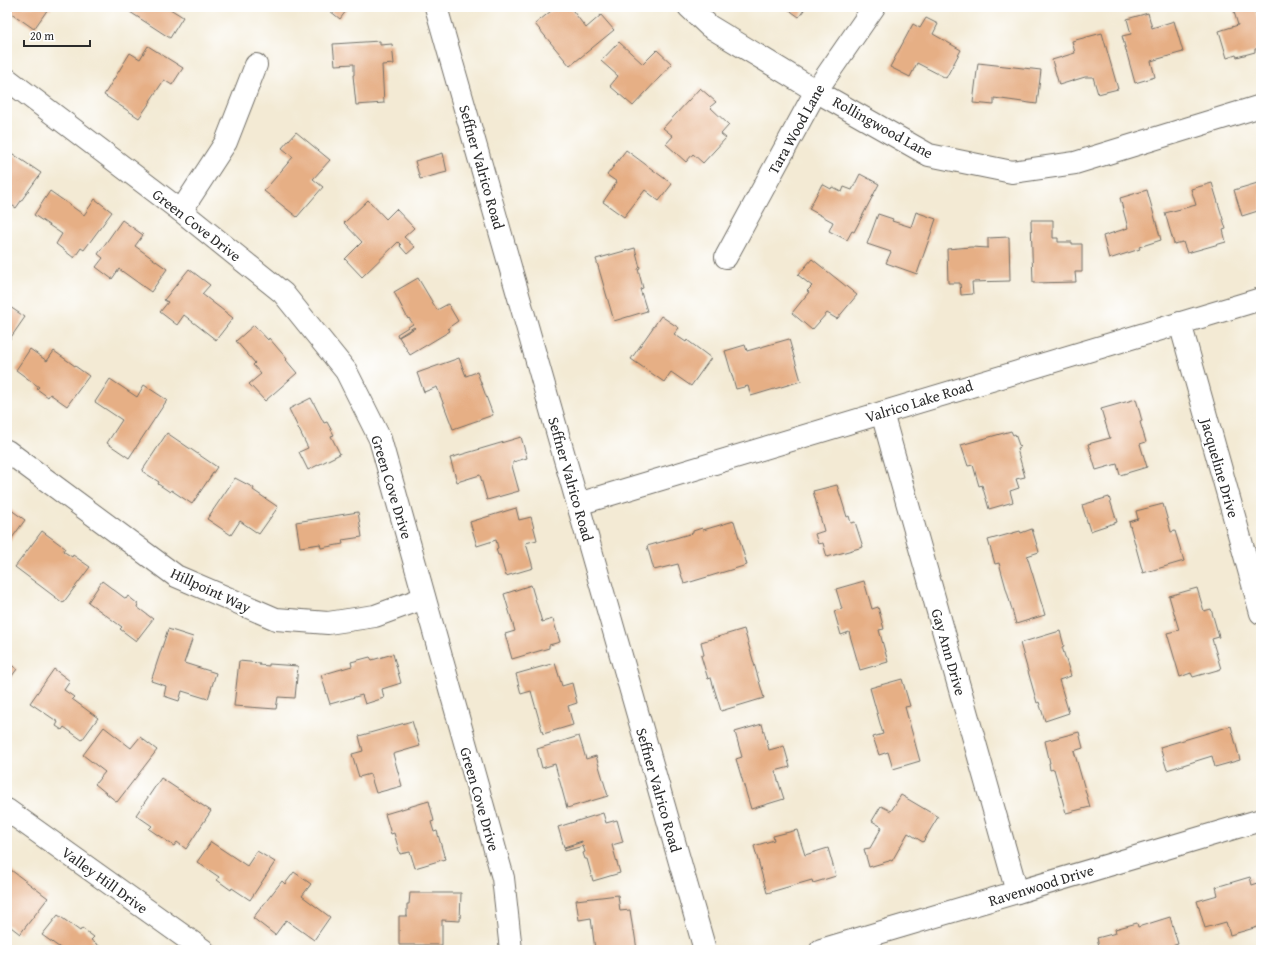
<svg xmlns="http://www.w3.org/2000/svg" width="1268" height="957" viewBox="0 0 1268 957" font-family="'Gentium Book Plus',serif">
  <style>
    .building { fill: #e6af85 }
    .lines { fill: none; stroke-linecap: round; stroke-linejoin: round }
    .minor-casing { stroke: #716e66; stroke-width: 24 }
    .minor { stroke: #fff; stroke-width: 22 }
    .labels { text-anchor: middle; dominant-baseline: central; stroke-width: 4; stroke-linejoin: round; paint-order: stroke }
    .street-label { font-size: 15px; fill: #2b2b2b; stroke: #fff }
  </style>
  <rect width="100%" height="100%" fill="#fff"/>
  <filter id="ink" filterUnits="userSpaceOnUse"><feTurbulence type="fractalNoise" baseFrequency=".025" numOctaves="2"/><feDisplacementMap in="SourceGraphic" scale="8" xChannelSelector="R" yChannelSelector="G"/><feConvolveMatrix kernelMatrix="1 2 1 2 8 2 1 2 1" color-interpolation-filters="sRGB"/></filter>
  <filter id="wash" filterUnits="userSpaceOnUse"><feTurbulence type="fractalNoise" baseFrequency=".012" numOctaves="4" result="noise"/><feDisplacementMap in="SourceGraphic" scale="16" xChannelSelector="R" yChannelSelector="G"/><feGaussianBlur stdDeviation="0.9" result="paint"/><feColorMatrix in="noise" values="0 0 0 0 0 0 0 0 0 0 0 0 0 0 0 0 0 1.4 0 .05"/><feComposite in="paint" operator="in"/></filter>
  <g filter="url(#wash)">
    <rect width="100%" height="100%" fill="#f3ead4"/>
    <g id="blocks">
      <g class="building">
        <polygon points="9,7 52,7 50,10 48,9 34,29 7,10"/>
        <polygon points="129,7 167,7 183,17 170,38 130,12 132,9"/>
        <polygon points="325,7 349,7 340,19"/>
        <polygon points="556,7 570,7 586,28 601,15 614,30 570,66 535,24"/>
        <polygon points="785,7 806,7 799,17"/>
        <polygon points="1251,7 1254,7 1258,20 1261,19 1261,48 1255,49 1255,52 1237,57 1236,55 1227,58 1219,31 1238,25 1234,12"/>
        <polygon points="1148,13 1152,28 1174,21 1183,52 1151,61 1155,77 1135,83 1122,36 1131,34 1127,19"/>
        <polygon points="926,18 938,24 933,34 961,50 946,78 917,63 910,77 890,67 913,24 920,28"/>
        <polygon points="1102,33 1118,89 1098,94 1093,77 1085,77 1059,85 1052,60 1075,53 1072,41"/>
        <polygon points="380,41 380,45 392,44 394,64 382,65 384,103 356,105 353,75 354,75 354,64 335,65 333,44"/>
        <polygon points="619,42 643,64 657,50 672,64 633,106 610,86 618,76 601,61"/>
        <polygon points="148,46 183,68 172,85 164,80 150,101 151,101 139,118 104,95 130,53 140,59"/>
        <polygon points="978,63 1041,70 1037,104 994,98 994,105 973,103"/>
        <polygon points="700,88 716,102 710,107 729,125 721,134 726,138 703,163 693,154 686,162 666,144 673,136 663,128"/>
        <polygon points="296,132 330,160 313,179 323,187 297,217 264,191 293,157 282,148"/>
        <polygon points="7,150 41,173 16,208 7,202"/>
        <polygon points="626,150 672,184 659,201 645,190 624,217 603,202 617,182 607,175"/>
        <polygon points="443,153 447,172 420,179 415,161"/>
        <polygon points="860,174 879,184 854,232 852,231 847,240 829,231 833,222 809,209 822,184 831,189 832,187 842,192 844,187 852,190"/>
        <polygon points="1261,182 1261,210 1242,216 1234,190"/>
        <polygon points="1212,183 1226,229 1223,230 1226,242 1187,253 1183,242 1174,244 1165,213 1196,205 1191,189"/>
        <polygon points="1147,190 1161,240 1139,247 1140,249 1109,259 1103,236 1128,228 1120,198"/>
        <polygon points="50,191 84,215 95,199 112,212 84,250 81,248 74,258 56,244 62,234 34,215"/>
        <polygon points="368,200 386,219 396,209 414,228 404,237 415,247 407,254 400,246 401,245 398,242 362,277 345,259 362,242 344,223"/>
        <polygon points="916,212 936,219 917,274 886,263 891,252 867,244 878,214 893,219 892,221 911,227"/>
        <polygon points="122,220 143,235 135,246 167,269 151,292 119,269 112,279 96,267 103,258 98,254"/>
        <polygon points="1031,220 1053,220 1053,238 1058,238 1058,242 1072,242 1072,244 1082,244 1082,272 1075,272 1076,282 1033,283"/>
        <polygon points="1009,237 1010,281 972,282 973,294 961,295 960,283 948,283 947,249 971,247 988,248 988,238"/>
        <polygon points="635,248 640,268 638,269 643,288 640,289 647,311 614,321 596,259"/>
        <polygon points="812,259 857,295 837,319 827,313 812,330 792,313 809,292 807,291 812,286 798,275"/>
        <polygon points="189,269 210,285 202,294 233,318 216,340 184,315 177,325 160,312 168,302 164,300"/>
        <polygon points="418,278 437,310 448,304 458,321 448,328 450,331 410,355 399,337 415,328 414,327 398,337 397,334 413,324 409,318 408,319 394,292"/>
        <polygon points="7,305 25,317 7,343"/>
        <polygon points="661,316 679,328 674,334 686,342 687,340 711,358 691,386 671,372 664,382 631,359"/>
        <polygon points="254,325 268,340 269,338 287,359 286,360 297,373 265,401 249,384 261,374 253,365 255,363 236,341"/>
        <polygon points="789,339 801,381 751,396 748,386 736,389 725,351 745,345 747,351"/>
        <polygon points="30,349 47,361 54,351 89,376 67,406 50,394 48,397 37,389 39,387 16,370"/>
        <polygon points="459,358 466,376 477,372 493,415 453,429 437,387 424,392 417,373"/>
        <polygon points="110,379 137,397 144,385 167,400 129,458 107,443 122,420 95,402"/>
        <polygon points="311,398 324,423 327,422 334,435 331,436 340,454 308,470 299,452 308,448 289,409"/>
        <polygon points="1136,399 1142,421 1140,422 1146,442 1140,444 1147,467 1120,475 1117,464 1096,470 1088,444 1110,438 1101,409"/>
        <polygon points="1011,431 1013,435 1015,434 1020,448 1017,449 1025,477 1016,479 1019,488 1010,491 1013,502 989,509 982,485 979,486 973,465 968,466 961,445"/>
        <polygon points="167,433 217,467 192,504 171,490 170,492 158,484 159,482 142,471"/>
        <polygon points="521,437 527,458 513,462 513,465 512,466 519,491 487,500 480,475 457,482 450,458"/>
        <polygon points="235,478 254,488 253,490 278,507 259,534 240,521 231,535 207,519"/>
        <polygon points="837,485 847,517 849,516 851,523 855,522 863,547 827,557 823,543 818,544 815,534 824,531 813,491"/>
        <polygon points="1109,497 1117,522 1090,531 1082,505"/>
        <polygon points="1163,504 1171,532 1175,531 1184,561 1143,573 1129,522 1138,519 1136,511"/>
        <polygon points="7,507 25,520 7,545"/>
        <polygon points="516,508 519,520 531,517 537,540 526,543 533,568 506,576 500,555 498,555 496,549 498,548 496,540 477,546 470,522"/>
        <polygon points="358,512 362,537 342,540 343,544 321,548 320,544 300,547 296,522"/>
        <polygon points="734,521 747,565 684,584 678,564 654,570 647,546 693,533 693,531 702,528 703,530"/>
        <polygon points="1032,529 1039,552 1027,556 1045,615 1016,624 999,563 995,564 988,540 1020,531 1021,533"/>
        <polygon points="42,531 65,548 63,551 72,557 73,555 90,567 63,603 15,567"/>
        <polygon points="102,581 126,599 128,596 138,604 137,607 153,619 136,641 120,629 122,627 88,602"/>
        <polygon points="864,581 872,609 878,607 884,629 879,630 888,662 860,670 849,632 841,635 834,611 842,609 836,589"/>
        <polygon points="531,585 542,622 553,619 560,642 549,645 549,648 512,659 505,634 515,631 504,594"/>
        <polygon points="1197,588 1204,611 1211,609 1219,637 1212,639 1221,669 1193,677 1191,673 1180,677 1167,633 1179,630 1169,596"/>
        <polygon points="168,629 193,637 184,663 216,673 208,699 182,691 179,701 164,696 166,686 151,681"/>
        <polygon points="744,629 764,698 721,711 711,678 708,679 701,656 704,655 701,642"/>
        <polygon points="1060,631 1064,646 1062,647 1071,676 1059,680 1069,713 1045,721 1039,702 1037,703 1020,643"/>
        <polygon points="393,654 401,683 382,689 384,698 365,704 362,695 330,704 321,675 352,666 351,662 370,657 372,660"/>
        <polygon points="239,661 260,663 259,665 269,666 269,664 298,666 295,698 278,697 276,709 234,706"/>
        <polygon points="7,662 17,669 7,683"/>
        <polygon points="555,663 562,686 572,683 577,703 568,706 573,725 543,734 531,691 521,694 516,674"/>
        <polygon points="54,669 70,681 64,690 74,697 72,699 98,718 82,740 64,727 62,730 56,726 58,722 30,703"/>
        <polygon points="902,679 910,706 905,707 920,761 893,769 888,752 879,755 873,737 883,734 870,688"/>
        <polygon points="412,721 420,746 393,754 402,786 376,793 370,774 359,777 352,754 363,751 359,736"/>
        <polygon points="762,724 769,750 784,746 790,767 775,771 784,799 751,809 736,759 742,757 735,732"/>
        <polygon points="1231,726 1240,760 1215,767 1212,756 1167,770 1160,747"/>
        <polygon points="104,727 131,748 140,737 157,750 117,802 95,784 105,772 83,755"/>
        <polygon points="1079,732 1083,748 1074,751 1090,807 1066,813 1054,769 1050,770 1049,763 1050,763 1045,741"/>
        <polygon points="579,736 586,759 596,756 608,796 567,808 555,764 542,768 537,749"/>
        <polygon points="161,778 211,811 186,849 177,842 174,846 149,829 152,826 136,815"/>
        <polygon points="901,795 938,817 923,842 908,833 892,861 890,860 889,861 869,867 864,849 870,848 882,827 872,821 881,806 891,811"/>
        <polygon points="429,801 434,821 431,822 434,832 437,831 445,859 415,868 410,852 400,854 394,833 391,834 385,814"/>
        <polygon points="603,813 606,823 617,820 623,842 612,845 620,873 593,881 587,859 585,859 583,853 585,852 583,846 565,851 564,848 582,842 582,841 564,847 558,827"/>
        <polygon points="797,830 805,855 828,848 836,876 813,883 812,880 767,893 754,846 774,840 773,836"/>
        <polygon points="211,842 247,866 257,851 275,862 250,900 232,888 231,890 217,880 219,877 197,862"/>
        <polygon points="7,867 48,898 20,934 7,924"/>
        <polygon points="294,872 311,884 302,896 330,917 314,940 286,920 275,935 253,918 282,881 285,884"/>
        <polygon points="1250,877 1252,885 1261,882 1261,926 1230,935 1226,922 1205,928 1197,901 1218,895 1216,887"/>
        <polygon points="410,893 461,893 460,921 442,920 442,945 399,945 399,916 407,916 407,904 409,904"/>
        <polygon points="618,895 620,911 630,910 633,930 634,930 637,950 595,950 591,918 579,920 576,900"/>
        <polygon points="58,915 80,931 82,928 94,937 91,940 105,950 63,950 42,935"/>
        <polygon points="1170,917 1178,944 1158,950 1100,950 1097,938 1116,933 1115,929 1137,923 1138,927"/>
      </g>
    </g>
  </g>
  <g filter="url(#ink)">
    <use href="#blocks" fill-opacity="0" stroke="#716e66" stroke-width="1"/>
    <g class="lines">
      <defs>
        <g id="minor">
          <polyline points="436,7 705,950"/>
          <polyline points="689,7 709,26 816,91 929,155 1012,172 1075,163 1261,106"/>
          <polyline points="7,79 181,211 283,293 346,371 380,439 503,878 511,950"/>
          <polyline points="181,211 226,142 256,65"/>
          <polyline points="726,257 816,91 874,7"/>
          <polyline points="1180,323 1261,613"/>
          <polyline points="882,413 1017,892"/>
          <polyline points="7,451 176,576 276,619 328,623 375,616 424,598"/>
          <polyline points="578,504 1261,299"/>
          <polyline points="7,810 203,950"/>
          <polyline points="821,950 1261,820"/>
        </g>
      </defs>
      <use href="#minor" class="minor-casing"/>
      <use href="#minor" class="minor"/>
    </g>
  </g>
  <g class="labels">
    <g class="street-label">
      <text transform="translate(883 127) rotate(29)">Rollingwood Lane</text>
      <text transform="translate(796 129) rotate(-61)">Tara Wood Lane</text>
      <text transform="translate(482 167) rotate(74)">Seffner Valrico Road</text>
      <text transform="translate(197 225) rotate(38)">Green Cove Drive</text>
      <text transform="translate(919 401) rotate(-17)">Valrico Lake Road</text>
      <text transform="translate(1220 468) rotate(74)">Jacqueline Drive</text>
      <text transform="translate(571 479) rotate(74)">Seffner Valrico Road</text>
      <text transform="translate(392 487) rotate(73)">Green Cove Drive</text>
      <text transform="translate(211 590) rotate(25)">Hillpoint Way</text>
      <text transform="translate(949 652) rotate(74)">Gay Ann Drive</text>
      <text transform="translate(659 790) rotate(74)">Seffner Valrico Road</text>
      <text transform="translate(480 799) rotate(74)">Green Cove Drive</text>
      <text transform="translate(105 880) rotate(36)">Valley Hill Drive</text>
      <text transform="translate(1041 885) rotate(-17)">Ravenwood Drive</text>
    </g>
  </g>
  <rect width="1268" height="957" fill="none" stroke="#fff" stroke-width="24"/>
  <path d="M24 40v6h66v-6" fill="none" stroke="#2b2b2b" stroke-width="2"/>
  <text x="30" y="40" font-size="12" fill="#2b2b2b" stroke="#ffffff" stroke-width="3" paint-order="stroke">20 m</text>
</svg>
